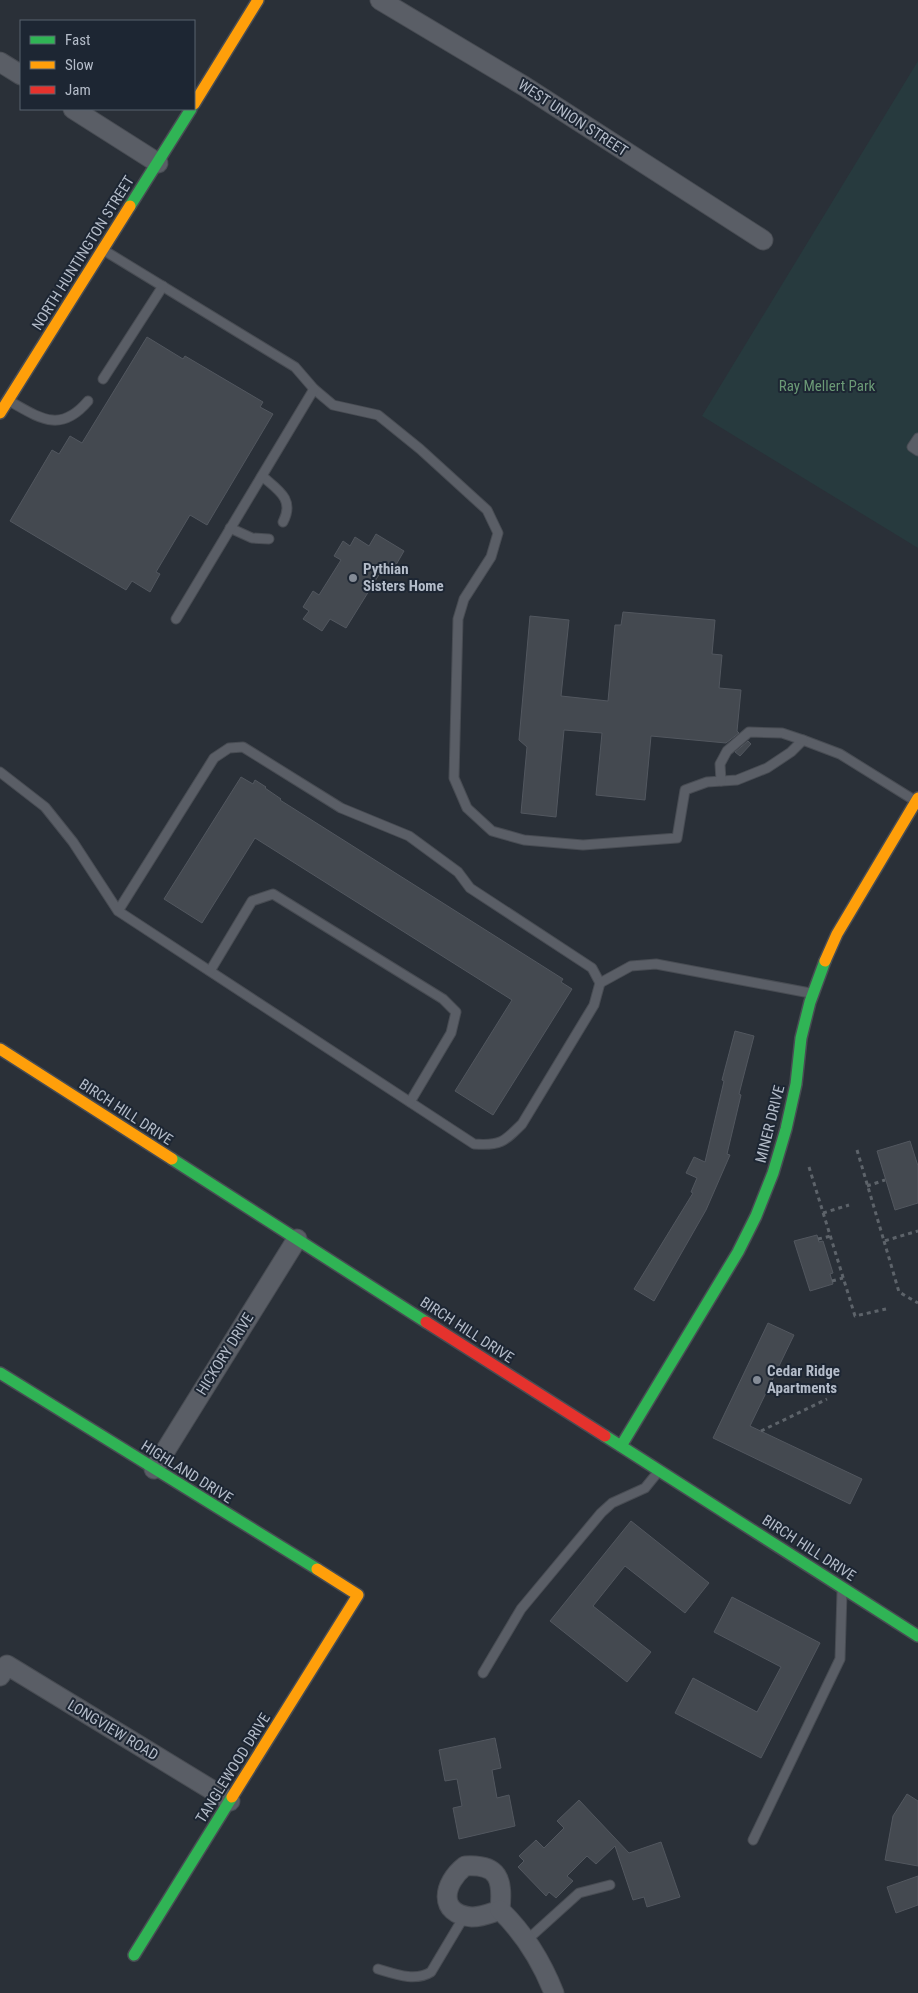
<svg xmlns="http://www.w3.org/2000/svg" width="918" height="1993" viewBox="0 0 918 1993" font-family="'Roboto Condensed',sans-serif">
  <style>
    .green { fill: #273a3e }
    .building { fill: #444950; stroke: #52575f }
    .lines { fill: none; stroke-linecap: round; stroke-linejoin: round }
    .lane-casing { stroke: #484c53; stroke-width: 11 }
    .street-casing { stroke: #484c53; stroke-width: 21 }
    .fast-casing { stroke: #484c53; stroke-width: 14 }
    .slow-casing { stroke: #484c53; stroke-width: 14 }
    .jam-casing { stroke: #484c53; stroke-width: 14 }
    .path { stroke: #5d636a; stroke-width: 3; stroke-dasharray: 4 4; stroke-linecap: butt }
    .lane { stroke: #5a5e66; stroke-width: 9 }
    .street { stroke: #5a5e66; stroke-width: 19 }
    .fast { stroke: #30b455; stroke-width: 11 }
    .slow { stroke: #ff9f0a; stroke-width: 11 }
    .jam { stroke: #e5322d; stroke-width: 11 }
    .poi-dot { fill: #848b96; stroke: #1d2633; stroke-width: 2 }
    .labels { text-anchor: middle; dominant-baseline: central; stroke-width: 4; stroke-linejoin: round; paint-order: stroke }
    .street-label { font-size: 15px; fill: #b4bcc9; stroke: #1d2633 }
    .park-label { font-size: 15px; fill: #6b9a76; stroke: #1d2633 }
    .poi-label { font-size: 15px; font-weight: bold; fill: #b4bcc9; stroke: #1d2633; text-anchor: start }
  </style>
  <rect width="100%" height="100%" fill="#2a3038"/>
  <polygon class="green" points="918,61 918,548 702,416"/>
  <g class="building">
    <polygon points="147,337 183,359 185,356 263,402 260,407 273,414 207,525 190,515 156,572 160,574 150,592 132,581 126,590 10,521 52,450 59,454 70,436 82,443"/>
    <polygon points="376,534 404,551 393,570 385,565 346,628 330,619 322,631 303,619 309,611 303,607 313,591 319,595 341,560 334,556 343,541 350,546 355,537 369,546"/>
    <polygon points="623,612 715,620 712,654 722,655 719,688 741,690 737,731 739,733 726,743 651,736 645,800 596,795 602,733 564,730 556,817 521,813 527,747 519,740 530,616 569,620 561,696 608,701 615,625 621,625"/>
    <polygon points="748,741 751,744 740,756 735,752"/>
    <polygon points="241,777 253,784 255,780 266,787 265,788 281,799 280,800 563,979 561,982 572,989 493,1115 455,1091 512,1000 255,838 202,923 164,899"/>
    <polygon points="735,1031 754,1036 739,1094 741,1095 727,1154 730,1155 706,1210 654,1301 634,1289 693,1193 691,1192 697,1178 686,1173 694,1157 705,1162 724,1081 722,1080"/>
    <polygon points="910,1141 918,1166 918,1203 895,1210 877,1151"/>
    <polygon points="817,1235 819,1242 823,1241 833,1273 830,1274 833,1284 810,1291 794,1241"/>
    <polygon points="768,1323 794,1335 750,1426 862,1479 850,1504 713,1438"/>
    <polygon points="631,1521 709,1583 685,1613 625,1566 593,1606 651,1652 627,1682 550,1621"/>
    <polygon points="732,1597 820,1643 761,1758 675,1713 693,1678 757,1712 781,1667 714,1632"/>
    <polygon points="495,1738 501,1768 492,1770 497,1798 509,1795 515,1826 459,1839 453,1808 462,1806 457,1779 445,1781 439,1750"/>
    <polygon points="907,1794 918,1801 918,1866 885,1860 893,1816"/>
    <polygon points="579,1800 629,1853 661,1842 680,1897 647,1907 644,1897 633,1900 615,1846 596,1864 587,1856 567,1876 573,1881 556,1898 549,1892 546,1896 518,1867 524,1861 519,1856 536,1840 544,1848 564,1828 557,1821"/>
    <polygon points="918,1876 918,1905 896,1913 887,1887"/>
  </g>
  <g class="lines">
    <defs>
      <g id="lane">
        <polyline points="105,251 295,367 314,389 333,405 378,415 420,449 487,510 498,533 491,557 464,599 458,619 454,778 467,808 492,831 524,840 583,845 677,838 685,790 707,782 737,780 767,768 791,752 803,740 840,754 914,800"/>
        <polyline points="103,379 163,286"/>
        <path d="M11,402c30,17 50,31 77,-1"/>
        <polyline points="918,438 912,447 918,451"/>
        <path d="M262,476c16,14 33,23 21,46"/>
        <polyline points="230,528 252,538 269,539"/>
        <polyline points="176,619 314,389"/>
        <path d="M0,772l45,35 28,35 45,69 356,233c26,2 30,-2 48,-20l72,-119 6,-22 -8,-15 -122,-80 -12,-16 -49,-36 -68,-28 -98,-61 -14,1 -15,10 -96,153"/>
        <polyline points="721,781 720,764 727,751 749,732 782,733 803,740"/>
        <polyline points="210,971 252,901 273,894 443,999 456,1012 451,1033 410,1102"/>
        <polyline points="600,983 631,966 656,964 810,993"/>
        <polyline points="483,1673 521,1609 601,1513 612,1503 645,1488 658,1472"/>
        <polyline points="753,1840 840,1659 842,1592"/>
        <polyline points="527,1940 579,1893 610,1885"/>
        <path d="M378,1969c17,5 37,13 53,3l34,-57"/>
      </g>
      <g id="street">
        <polyline points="380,0 524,86 763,240"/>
        <polyline points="0,62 21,75"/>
        <polyline points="73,109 158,163"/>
        <polyline points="154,1469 297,1239"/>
        <polyline points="0,1676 7,1665 230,1801"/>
        <path d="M465,1866c34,-2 38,13 35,44 -9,3 -18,7 -28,7 -35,-3 -29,-34 -7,-51z"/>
        <path d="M500,1910c25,24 41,50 54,83"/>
      </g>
      <g id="fast">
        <polyline points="130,206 191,109"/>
        <polyline points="172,1159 426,1322"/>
        <polyline points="0,1373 317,1569"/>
        <polyline points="605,1436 918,1636"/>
        <polyline points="621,1446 738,1252 756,1216 773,1173 786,1129 796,1084 801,1038 810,1002 825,961"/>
        <polyline points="134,1955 232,1797"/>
      </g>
      <g id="slow">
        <polyline points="194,104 258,0"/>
        <polyline points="0,413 130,206"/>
        <polyline points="825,961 837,934 918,798"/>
        <polyline points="0,1049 172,1159"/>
        <polyline points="232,1797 358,1595 317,1569"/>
      </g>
      <polyline id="jam" points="426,1322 605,1436"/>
    </defs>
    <use href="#lane" class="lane-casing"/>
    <use href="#street" class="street-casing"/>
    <use href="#fast" class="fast-casing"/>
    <use href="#slow" class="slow-casing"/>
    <use href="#jam" class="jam-casing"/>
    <g class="path">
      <polyline points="857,1150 884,1241 918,1231"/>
      <polyline points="809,1167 855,1316 886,1309"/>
      <polyline points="867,1186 885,1180"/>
      <polyline points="823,1213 849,1205"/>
      <polyline points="818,1239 831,1236"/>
      <polyline points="884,1241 899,1292 918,1303"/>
      <polyline points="832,1281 843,1278"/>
      <polyline points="761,1431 827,1399"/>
    </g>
    <use href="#lane" class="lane"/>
    <use href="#street" class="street"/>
    <use href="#fast" class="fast"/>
    <use href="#slow" class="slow"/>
    <use href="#jam" class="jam"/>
  </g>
  <g class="poi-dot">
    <circle cx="353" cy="578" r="5"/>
    <circle cx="757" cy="1380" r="5"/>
  </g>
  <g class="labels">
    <g class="street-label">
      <text transform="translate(573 118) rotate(33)">WEST UNION STREET</text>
      <text transform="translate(83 253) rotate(-58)">NORTH HUNTINGTON STREET</text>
      <text transform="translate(126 1112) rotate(33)">BIRCH HILL DRIVE</text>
      <text transform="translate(770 1124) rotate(-76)">MINER DRIVE</text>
      <text transform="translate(467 1330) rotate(33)">BIRCH HILL DRIVE</text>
      <text transform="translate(225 1354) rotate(-58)">HICKORY DRIVE</text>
      <text transform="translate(187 1472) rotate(32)">HIGHLAND DRIVE</text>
      <text transform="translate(809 1548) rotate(33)">BIRCH HILL DRIVE</text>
      <text transform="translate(113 1730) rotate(31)">LONGVIEW ROAD</text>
      <text transform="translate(233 1768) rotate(-58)">TANGLEWOOD DRIVE</text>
    </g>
    <g class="park-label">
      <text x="827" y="386">Ray Mellert Park</text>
    </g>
    <g class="poi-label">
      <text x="363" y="569">Pythian<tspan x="363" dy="17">Sisters Home</tspan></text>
      <text x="767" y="1371">Cedar Ridge<tspan x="767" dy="17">Apartments</tspan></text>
    </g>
  </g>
  <rect x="20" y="20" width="175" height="90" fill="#1d2633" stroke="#59626f"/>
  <rect x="30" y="36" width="25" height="8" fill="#30b455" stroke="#59626f"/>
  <text x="65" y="45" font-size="15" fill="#b4bcc9">Fast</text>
  <rect x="30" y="61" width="25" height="8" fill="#ff9f0a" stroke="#59626f"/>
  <text x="65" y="70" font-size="15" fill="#b4bcc9">Slow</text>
  <rect x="30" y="86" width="25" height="8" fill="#e5322d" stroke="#59626f"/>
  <text x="65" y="95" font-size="15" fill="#b4bcc9">Jam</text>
</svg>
